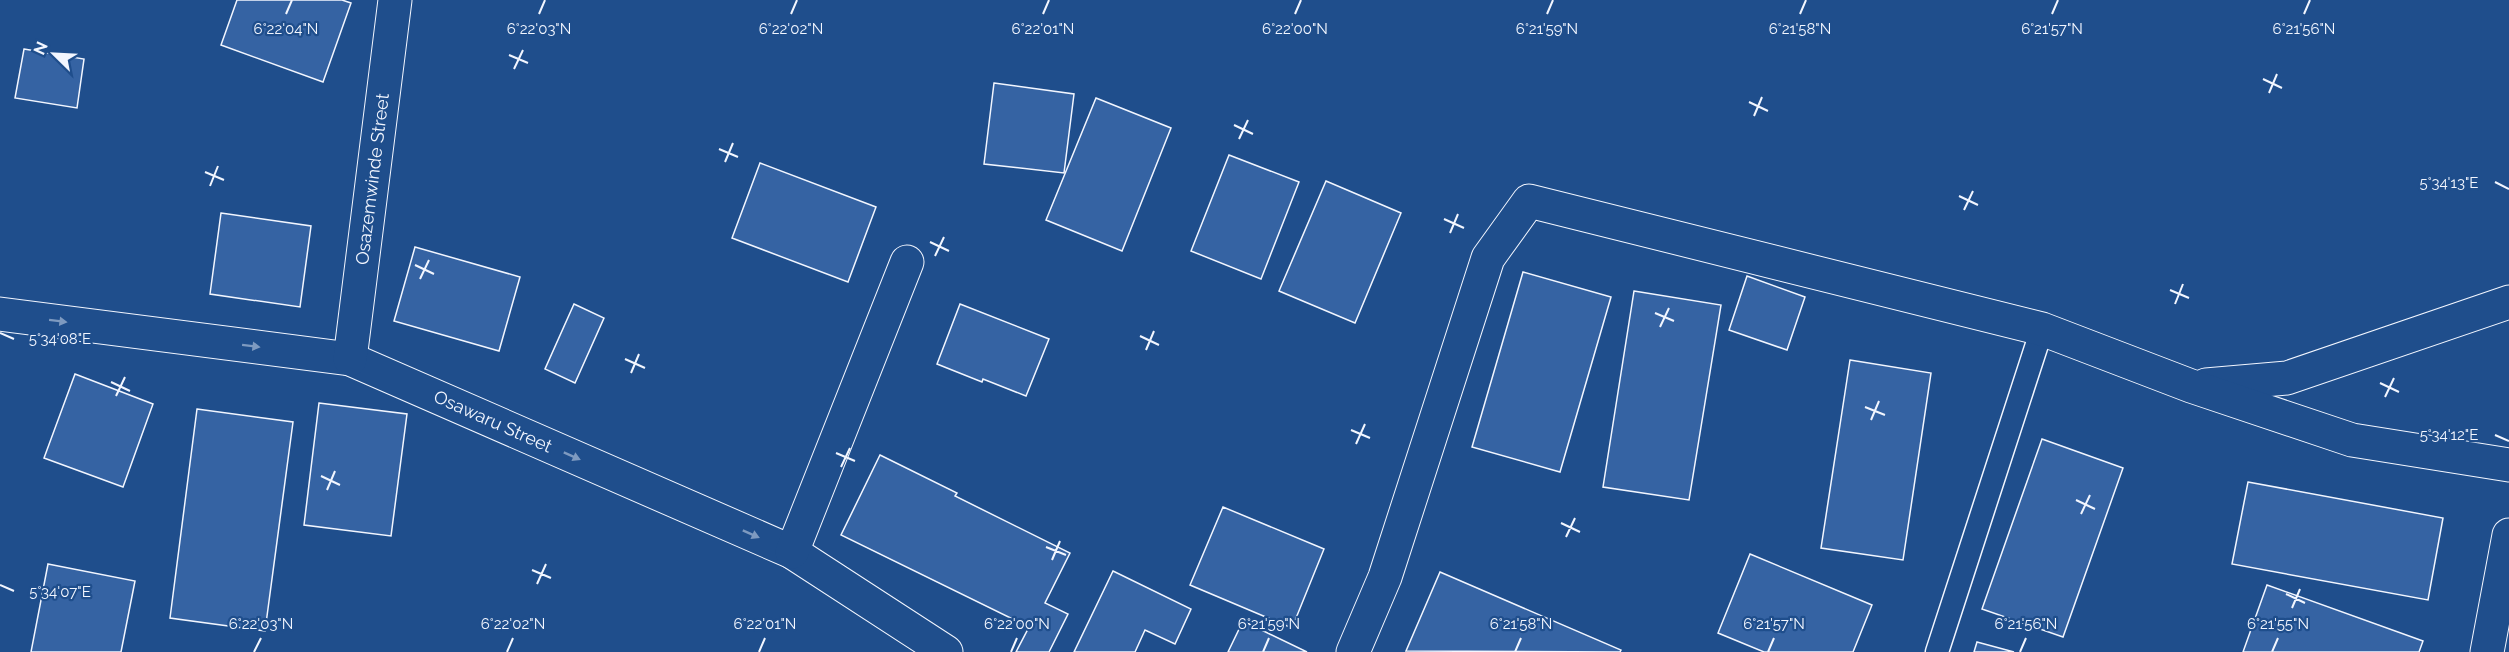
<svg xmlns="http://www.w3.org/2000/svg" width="2509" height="652" viewBox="0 0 2509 652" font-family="Raleway,sans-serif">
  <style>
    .building { fill: #3563a3; stroke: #f2f6ff; stroke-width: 1.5 }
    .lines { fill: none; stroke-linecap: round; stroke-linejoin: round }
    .lane-casing { stroke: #f2f6ff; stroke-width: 25 }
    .street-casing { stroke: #f2f6ff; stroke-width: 35 }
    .lane { stroke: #1f4e8c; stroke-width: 22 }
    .street { stroke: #1f4e8c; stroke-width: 33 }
    .oneway { fill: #7e9ac0 }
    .ticks { fill: none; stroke: #f2f6ff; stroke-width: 2 }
    .labels { text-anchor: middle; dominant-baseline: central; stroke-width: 4.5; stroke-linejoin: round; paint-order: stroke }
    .street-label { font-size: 18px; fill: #f2f6ff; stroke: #1f4e8c }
    .ticks-label { font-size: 15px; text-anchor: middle; fill: #f2f6ff; stroke: #1f4e8c; stroke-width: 4.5; stroke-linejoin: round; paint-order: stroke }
  </style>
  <rect width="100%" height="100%" fill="#1f4e8c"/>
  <g class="building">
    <polygon points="237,0 342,0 351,3 323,82 221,45"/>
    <polygon points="24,49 84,59 77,108 15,98"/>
    <polygon points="994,83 1074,94 1064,173 984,164"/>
    <polygon points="1096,98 1171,128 1122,251 1046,220"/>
    <polygon points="1229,155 1299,182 1261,279 1191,251"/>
    <polygon points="760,163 876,207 848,282 732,238"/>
    <polygon points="1326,181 1401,213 1355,323 1279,291"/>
    <polygon points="221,213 311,226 300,307 210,294"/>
    <polygon points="415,247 520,277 499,351 394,321"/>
    <polygon points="1523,272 1611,297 1560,472 1472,447"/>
    <polygon points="1747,276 1805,297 1787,350 1729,330"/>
    <polygon points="1634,291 1721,305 1689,500 1603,487"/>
    <polygon points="574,304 604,318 575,383 545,369"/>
    <polygon points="960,304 1049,339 1026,396 983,379 982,382 937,364"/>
    <polygon points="1850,360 1931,373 1903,560 1821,548"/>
    <polygon points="75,374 153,404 123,487 44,458"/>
    <polygon points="319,403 407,414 391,536 304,525"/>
    <polygon points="197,409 293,422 265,631 170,618"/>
    <polygon points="2042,439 2123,468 2063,637 1982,609"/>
    <polygon points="880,455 957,493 955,496 1070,553 1045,603 1068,614 1049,652 1016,652 1029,627 841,535"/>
    <polygon points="2248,482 2443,518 2428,600 2232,564"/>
    <polygon points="1223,507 1324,549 1292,628 1190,585"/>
    <polygon points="1750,554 1872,605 1853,652 1764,652 1718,633"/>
    <polygon points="48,564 135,581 121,652 31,652"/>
    <polygon points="1113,571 1191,609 1175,644 1145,630 1135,652 1074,652"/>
    <polygon points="1440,572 1621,650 1620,652 1406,651"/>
    <polygon points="2267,585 2423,641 2419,652 2243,652"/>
    <polygon points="1243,621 1307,652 1228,652"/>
    <polygon points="1977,642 2014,652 1974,652"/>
  </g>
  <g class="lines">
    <defs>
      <polyline id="lane" points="1937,652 2042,329"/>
      <g id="street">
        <polyline points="0,314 350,359 792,552 946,652"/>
        <polyline points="350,359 395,0"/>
        <polyline points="2206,385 2287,378 2509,302"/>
        <polyline points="792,552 907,262"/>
        <polyline points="1353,652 1385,577 1488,258 1529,201 2042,329 2191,386 2352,440 2509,465"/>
        <polyline points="2487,652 2509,535"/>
      </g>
    </defs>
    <use href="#lane" class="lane-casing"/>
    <use href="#street" class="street-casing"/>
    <use href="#lane" class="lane"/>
    <use href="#street" class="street"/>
  </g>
  <defs><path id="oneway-solid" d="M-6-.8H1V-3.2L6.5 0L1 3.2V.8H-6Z" transform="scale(1.5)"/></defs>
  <g class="oneway">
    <use href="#oneway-solid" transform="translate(58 321) rotate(7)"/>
    <use href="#oneway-solid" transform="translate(251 346) rotate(7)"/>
    <use href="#oneway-solid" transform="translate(572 456) rotate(24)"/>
    <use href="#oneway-solid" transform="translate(751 534) rotate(24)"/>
  </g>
  <path class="ticks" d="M286,14l6,-14M539,14l6,-14M791,14l6,-14M1043,14l6,-14M1295,14l6,-14M1547,14l6,-14M1800,14l6,-14M2052,14l6,-14M2304,14l6,-14M509,55l19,8M514,69l9,-19M2263,79l19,9M2269,93l8,-19M1749,102l19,9M1754,116l8,-19M1234,125l19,9M1239,139l9,-19M719,149l19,8M725,162l8,-19M205,172l19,8M2495,182l14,7M210,186l8,-20M1959,196l19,9M1964,210l9,-19M1444,219l20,9M1450,233l8,-19M930,242l19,9M935,256l9,-19M415,265l19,9M420,279l9,-19M2170,290l19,8M2175,304l8,-20M1655,313l19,8M1660,327l9,-19M0,333l14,6M1140,336l19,9M1146,350l8,-19M625,359l20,9M631,373l8,-19M111,382l19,9M2380,383l19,9M116,396l9,-19M2385,397l9,-19M1865,407l20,8M1871,420l8,-19M1351,430l19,8M2495,435l14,6M1356,444l9,-20M836,453l19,8M841,467l9,-19M321,476l19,9M327,490l8,-19M2076,500l19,9M2081,514l9,-19M1561,523l19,9M1566,537l9,-19M1046,547l20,8M1052,560l8,-19M532,570l19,8M537,584l9,-20M0,585l14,6M2286,594l19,9M2292,608l8,-19M254,652l7,-14M507,652l6,-14M759,652l6,-14M1011,652l6,-14M1263,652l6,-14M1515,652l6,-14M1768,652l6,-14M2020,652l6,-14M2272,652l6,-14"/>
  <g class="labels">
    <g class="street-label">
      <text transform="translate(372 179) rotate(-83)">Osazemwinde Street</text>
      <text transform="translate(493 421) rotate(24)">Osawaru Street</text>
    </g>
  </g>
  <g class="ticks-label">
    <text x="286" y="34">6°22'04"N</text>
    <text x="539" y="34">6°22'03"N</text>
    <text x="791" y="34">6°22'02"N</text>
    <text x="1043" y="34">6°22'01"N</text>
    <text x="1295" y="34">6°22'00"N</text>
    <text x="1547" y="34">6°21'59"N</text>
    <text x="1800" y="34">6°21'58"N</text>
    <text x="2052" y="34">6°21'57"N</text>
    <text x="2304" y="34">6°21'56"N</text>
    <text x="2449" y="188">5°34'13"E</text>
    <text x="60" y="344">5°34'08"E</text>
    <text x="2449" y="440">5°34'12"E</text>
    <text x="60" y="597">5°34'07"E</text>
    <text x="261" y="629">6°22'03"N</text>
    <text x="513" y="629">6°22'02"N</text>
    <text x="765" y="629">6°22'01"N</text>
    <text x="1017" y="629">6°22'00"N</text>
    <text x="1269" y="629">6°21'59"N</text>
    <text x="1521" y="629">6°21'58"N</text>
    <text x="1774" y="629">6°21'57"N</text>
    <text x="2026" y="629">6°21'56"N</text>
    <text x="2278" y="629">6°21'55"N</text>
  </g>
  <g transform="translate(54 54) rotate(294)" stroke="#1f4e8c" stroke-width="4.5" paint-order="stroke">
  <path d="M0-4.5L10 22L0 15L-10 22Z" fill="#f2f6ff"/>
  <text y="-9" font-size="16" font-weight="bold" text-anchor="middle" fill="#f2f6ff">N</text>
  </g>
</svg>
